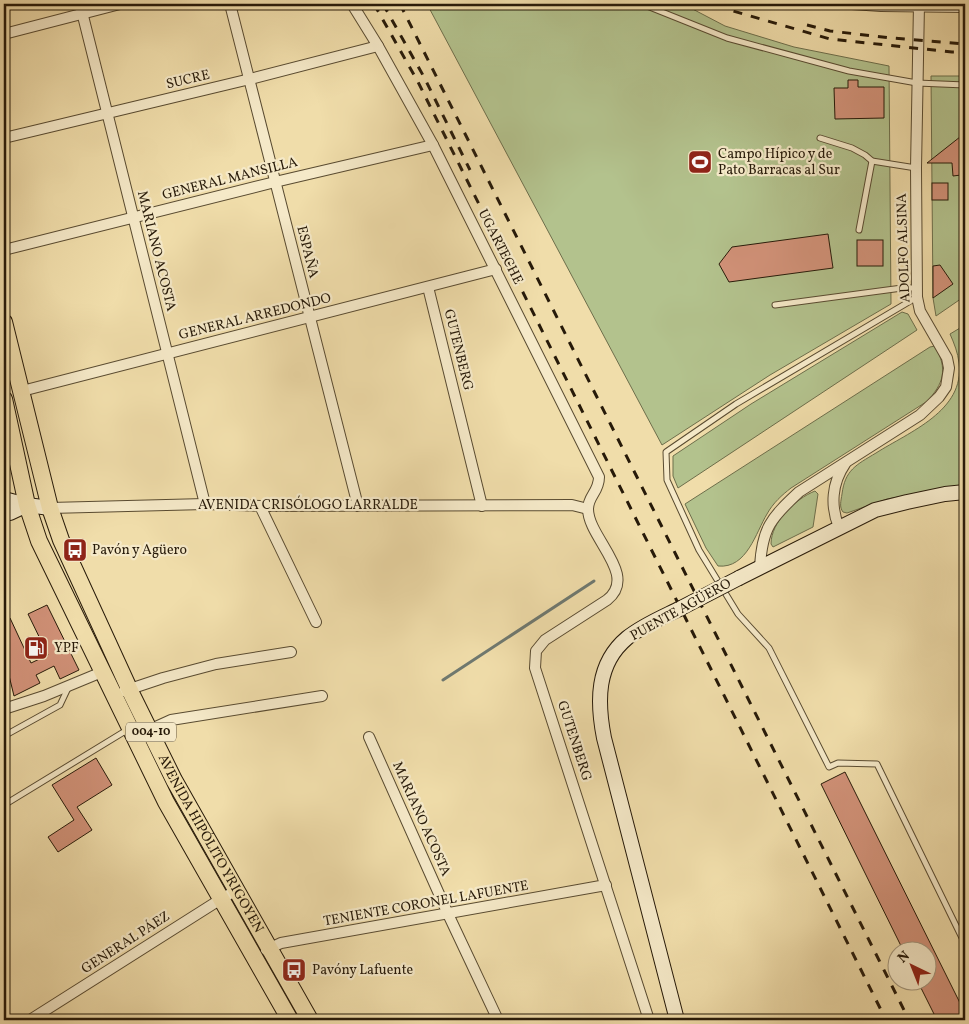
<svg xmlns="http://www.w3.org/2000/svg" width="969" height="1024" viewBox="0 0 969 1024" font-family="Vollkorn,serif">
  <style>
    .green { fill: #b3c28d; stroke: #6d6e4b }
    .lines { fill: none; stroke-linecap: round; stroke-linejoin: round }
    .stream { stroke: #6f7970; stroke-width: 3 }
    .building { fill: #d29279; stroke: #271a09 }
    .lane-casing { stroke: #594b31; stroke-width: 7 }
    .street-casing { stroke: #594b31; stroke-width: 12 }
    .secondary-casing { stroke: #271a09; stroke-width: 16 }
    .primary-casing { stroke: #271a09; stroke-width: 18 }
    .lane { stroke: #f5e9c8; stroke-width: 5 }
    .street { stroke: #f5e9c8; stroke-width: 10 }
    .secondary { stroke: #f5e9c8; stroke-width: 14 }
    .primary { stroke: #f0ddaa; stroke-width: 16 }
    .rail { stroke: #271a09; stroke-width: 3; stroke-dasharray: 9 9; stroke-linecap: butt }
    .secondary-bridge-casing { stroke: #271a09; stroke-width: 16; stroke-linecap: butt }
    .secondary-bridge { stroke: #f5e9c8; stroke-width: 14 }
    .labels { text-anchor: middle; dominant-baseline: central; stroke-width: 4.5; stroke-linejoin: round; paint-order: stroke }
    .shield { fill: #f5e9c8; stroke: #655842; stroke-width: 1 }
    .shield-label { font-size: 12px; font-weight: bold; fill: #271a09 }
    .street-label { font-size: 14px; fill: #271a09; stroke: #f5e9c8 }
    .poi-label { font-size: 14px; fill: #271a09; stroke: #f5e9c8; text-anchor: start }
  </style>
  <rect width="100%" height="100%" fill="#f0ddaa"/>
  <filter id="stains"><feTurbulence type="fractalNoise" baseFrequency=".004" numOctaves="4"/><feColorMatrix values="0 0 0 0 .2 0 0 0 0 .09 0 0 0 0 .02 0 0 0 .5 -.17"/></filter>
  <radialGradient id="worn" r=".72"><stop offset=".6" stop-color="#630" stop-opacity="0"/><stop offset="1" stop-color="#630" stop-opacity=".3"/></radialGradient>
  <g class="green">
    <polygon points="427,4 683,4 725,26 794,47 889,66 891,304 770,375 662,445"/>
    <polygon points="931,76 965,76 965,296 936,316 933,298"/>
    <polygon points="902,312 908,314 917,330 678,488 673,476 673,456 751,404"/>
    <path d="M965,325v160l-78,14 -40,14 -4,-1c-4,-5 -2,-11 -1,-18 3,-24 14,-29 34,-41 33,-21 89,-42 83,-90 -1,-10 -5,-20 -9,-29z"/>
    <path d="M935,346c13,23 9,38 -9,56l-135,86c-9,7 -18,15 -24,26 -11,18 -20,55 -49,52l-12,-18 -21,-44 245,-157z"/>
    <path d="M815,491l3,3 -5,33 -40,20 -2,-3c0,-22 24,-45 44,-53z"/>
  </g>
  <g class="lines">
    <polyline class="stream" points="443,680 594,581"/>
  </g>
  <g class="building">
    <polygon points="848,80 858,80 858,87 884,87 884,118 835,119 834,88 848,88"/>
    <polygon points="965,133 965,171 961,175 953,176 952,163 927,163"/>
    <rect x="932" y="183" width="16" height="17"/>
    <polygon points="828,234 833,268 729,282 719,264 732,247"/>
    <rect x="857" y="240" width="26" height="26"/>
    <polygon points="940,265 953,284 933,298 933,266"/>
    <polygon points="47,605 79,670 60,679 54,666 36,675 40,683 14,696 4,655 4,621 10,618 31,663 48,655 28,614"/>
    <polygon points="96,758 112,785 77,807 92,830 58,852 48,837 74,820 52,785"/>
    <polygon points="845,772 965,1013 965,1020 937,1020 918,982 926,982 926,952 904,952 821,784"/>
  </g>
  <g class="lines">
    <defs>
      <g id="lane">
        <polyline points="642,4 727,38 849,71 917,83 965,85"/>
        <polyline points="820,138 852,148 865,155 872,161 916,168"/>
        <polyline points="859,230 872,161"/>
        <polyline points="917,297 736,404 666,452 667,480 699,550 738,614 769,648 829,767 838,763 877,764 965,944"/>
        <polyline points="775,305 902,288 916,288"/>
        <polyline points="4,736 60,705 69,686"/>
        <polyline points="4,805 127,730"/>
      </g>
      <g id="street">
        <polyline points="80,4 205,504"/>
        <polyline points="230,4 358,506"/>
        <path d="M352,4l26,42 55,99 166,332c0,15 -11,19 -11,32 0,29 51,66 19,91l-62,40 -9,11 -1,17 114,352"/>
        <polyline points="852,4 881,6 965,7"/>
        <polyline points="4,34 120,4"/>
        <polyline points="4,138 250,79 378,46"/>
        <polyline points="4,250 275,182 433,145"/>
        <polyline points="428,287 482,506"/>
        <polyline points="22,391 496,269"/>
        <polyline points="260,506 316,622"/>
        <polyline points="50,508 205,504 260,506 572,505 588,509"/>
        <path d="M839,527c-9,-21 -7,-44 6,-63"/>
        <path d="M760,567c2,-39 11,-49 39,-75l121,-77 19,-18 7,-10 3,-19 -2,-10 -27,-47 -3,-14 -1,-129 3,-164"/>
        <polyline points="124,691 163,678 216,664 291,652"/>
        <polyline points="4,709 44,696 102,672"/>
        <polyline points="149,730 171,720 322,696"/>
        <polyline points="369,737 448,914 498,1020"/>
        <polyline points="266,950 281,943 606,885"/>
        <polyline points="30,1020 221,899 237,890"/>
      </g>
      <g id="secondary">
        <polyline points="4,499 27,505 50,508"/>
        <polyline points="4,513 10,513 27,505"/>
        <polyline points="739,578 875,510 907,502 945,494 965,492"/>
        <path d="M677,1020l-73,-282c-7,-36 -8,-74 23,-100 16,-13 36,-21 54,-30"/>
      </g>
      <g id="primary">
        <path id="s1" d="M4,322l46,186 11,32 71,155 42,85 136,240"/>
        <polyline points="4,399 27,505 39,541 166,802 290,1020"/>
      </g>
    </defs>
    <use href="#lane" class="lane-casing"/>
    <use href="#street" class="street-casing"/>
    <use href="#secondary" class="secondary-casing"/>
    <use href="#primary" class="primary-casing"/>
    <use href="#lane" class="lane"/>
    <use href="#street" class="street"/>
    <use href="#secondary" class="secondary"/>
    <use href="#primary" class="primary"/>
    <g class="rail">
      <polyline points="374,4 418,82 886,1020"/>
      <polyline points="383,4 424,77 470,170"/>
      <polyline points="400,4 909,1020"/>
      <polyline points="717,4 733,11 830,39 952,52 965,52"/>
      <polyline points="807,25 830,31 892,38 965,44"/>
    </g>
    <defs>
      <polyline id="secondary-bridge" points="681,608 739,578"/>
    </defs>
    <use href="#secondary-bridge" class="secondary-bridge-casing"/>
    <use href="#secondary-bridge" class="secondary-bridge"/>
  </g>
  <defs>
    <symbol id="stadium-square" viewBox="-11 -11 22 22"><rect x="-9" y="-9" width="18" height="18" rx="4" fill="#8f2418" stroke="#f5e9c8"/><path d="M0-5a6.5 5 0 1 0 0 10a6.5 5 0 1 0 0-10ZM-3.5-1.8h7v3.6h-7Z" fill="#fff"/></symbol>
    <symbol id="bus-square" viewBox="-11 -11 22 22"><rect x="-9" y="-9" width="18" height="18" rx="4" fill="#8f2418" stroke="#f5e9c8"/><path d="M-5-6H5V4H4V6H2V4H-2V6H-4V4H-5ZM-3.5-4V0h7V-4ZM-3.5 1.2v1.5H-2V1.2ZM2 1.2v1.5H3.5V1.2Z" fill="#fff"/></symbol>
    <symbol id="fuel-square" viewBox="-11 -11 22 22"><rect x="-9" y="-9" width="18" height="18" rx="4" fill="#8f2418" stroke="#f5e9c8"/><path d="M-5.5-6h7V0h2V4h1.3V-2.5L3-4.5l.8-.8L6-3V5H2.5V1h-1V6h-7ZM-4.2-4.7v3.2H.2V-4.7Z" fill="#fff"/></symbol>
  </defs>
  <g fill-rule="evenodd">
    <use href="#stadium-square" x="686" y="148" width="28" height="28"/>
    <use href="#bus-square" x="61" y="536" width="28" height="28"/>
    <use href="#fuel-square" x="22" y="634" width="28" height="28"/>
    <use href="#bus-square" x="280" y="956" width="28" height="28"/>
  </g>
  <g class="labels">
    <rect class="shield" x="126" y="722.5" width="50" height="19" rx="4"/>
    <g class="shield-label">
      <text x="151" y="732">004-10</text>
    </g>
    <g class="street-label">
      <text transform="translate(188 80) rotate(-13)">SUCRE</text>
      <text transform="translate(230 179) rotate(-14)">GENERAL MANSILLA</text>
      <text transform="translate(500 247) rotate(63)">UGARTECHE</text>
      <text transform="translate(904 248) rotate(-92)">ADOLFO ALSINA</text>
      <text transform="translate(156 251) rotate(76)">MARIANO ACOSTA</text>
      <text transform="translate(307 252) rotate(76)">ESPAÑA</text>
      <text transform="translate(255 317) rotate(-14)">GENERAL ARREDONDO</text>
      <text transform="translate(458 350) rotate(76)">GUTENBERG</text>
      <text x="308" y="505">AVENIDA CRISÓLOGO LARRALDE</text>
      <text transform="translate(681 610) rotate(-29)">PUENTE AGÜERO</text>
      <text transform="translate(574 741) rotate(72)">GUTENBERG</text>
      <text transform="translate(421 819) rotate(66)">MARIANO ACOSTA</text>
      <text stroke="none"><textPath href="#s1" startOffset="564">AVENIDA HIPÓLITO YRIGOYEN</textPath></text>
      <text transform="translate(426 904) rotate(-10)">TENIENTE CORONEL LAFUENTE</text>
      <text transform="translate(126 943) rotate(-33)">GENERAL PÁEZ</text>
    </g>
    <g class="poi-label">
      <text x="718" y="154">Campo Hípico y de<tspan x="718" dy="16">Pato Barracas al Sur</tspan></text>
      <text x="92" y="550">Pavón y Agüero</text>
      <text x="54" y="648">YPF</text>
      <text x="312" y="970">Pavóny Lafuente</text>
    </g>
  </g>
  <rect width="969" height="1024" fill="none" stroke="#f0ddaa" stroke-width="20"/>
  <rect x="5" y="5" width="959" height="1014" fill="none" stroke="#271a09" stroke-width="2.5"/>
  <rect x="10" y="10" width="949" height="1004" fill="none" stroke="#271a09"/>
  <g transform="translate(912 966) rotate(317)"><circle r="24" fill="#f5e9c8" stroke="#a3967c"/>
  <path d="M0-4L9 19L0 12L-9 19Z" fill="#8f2418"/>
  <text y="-8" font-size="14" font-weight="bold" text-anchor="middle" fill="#271a09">N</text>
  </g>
  <rect width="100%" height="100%" filter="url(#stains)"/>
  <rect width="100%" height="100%" fill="url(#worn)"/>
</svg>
